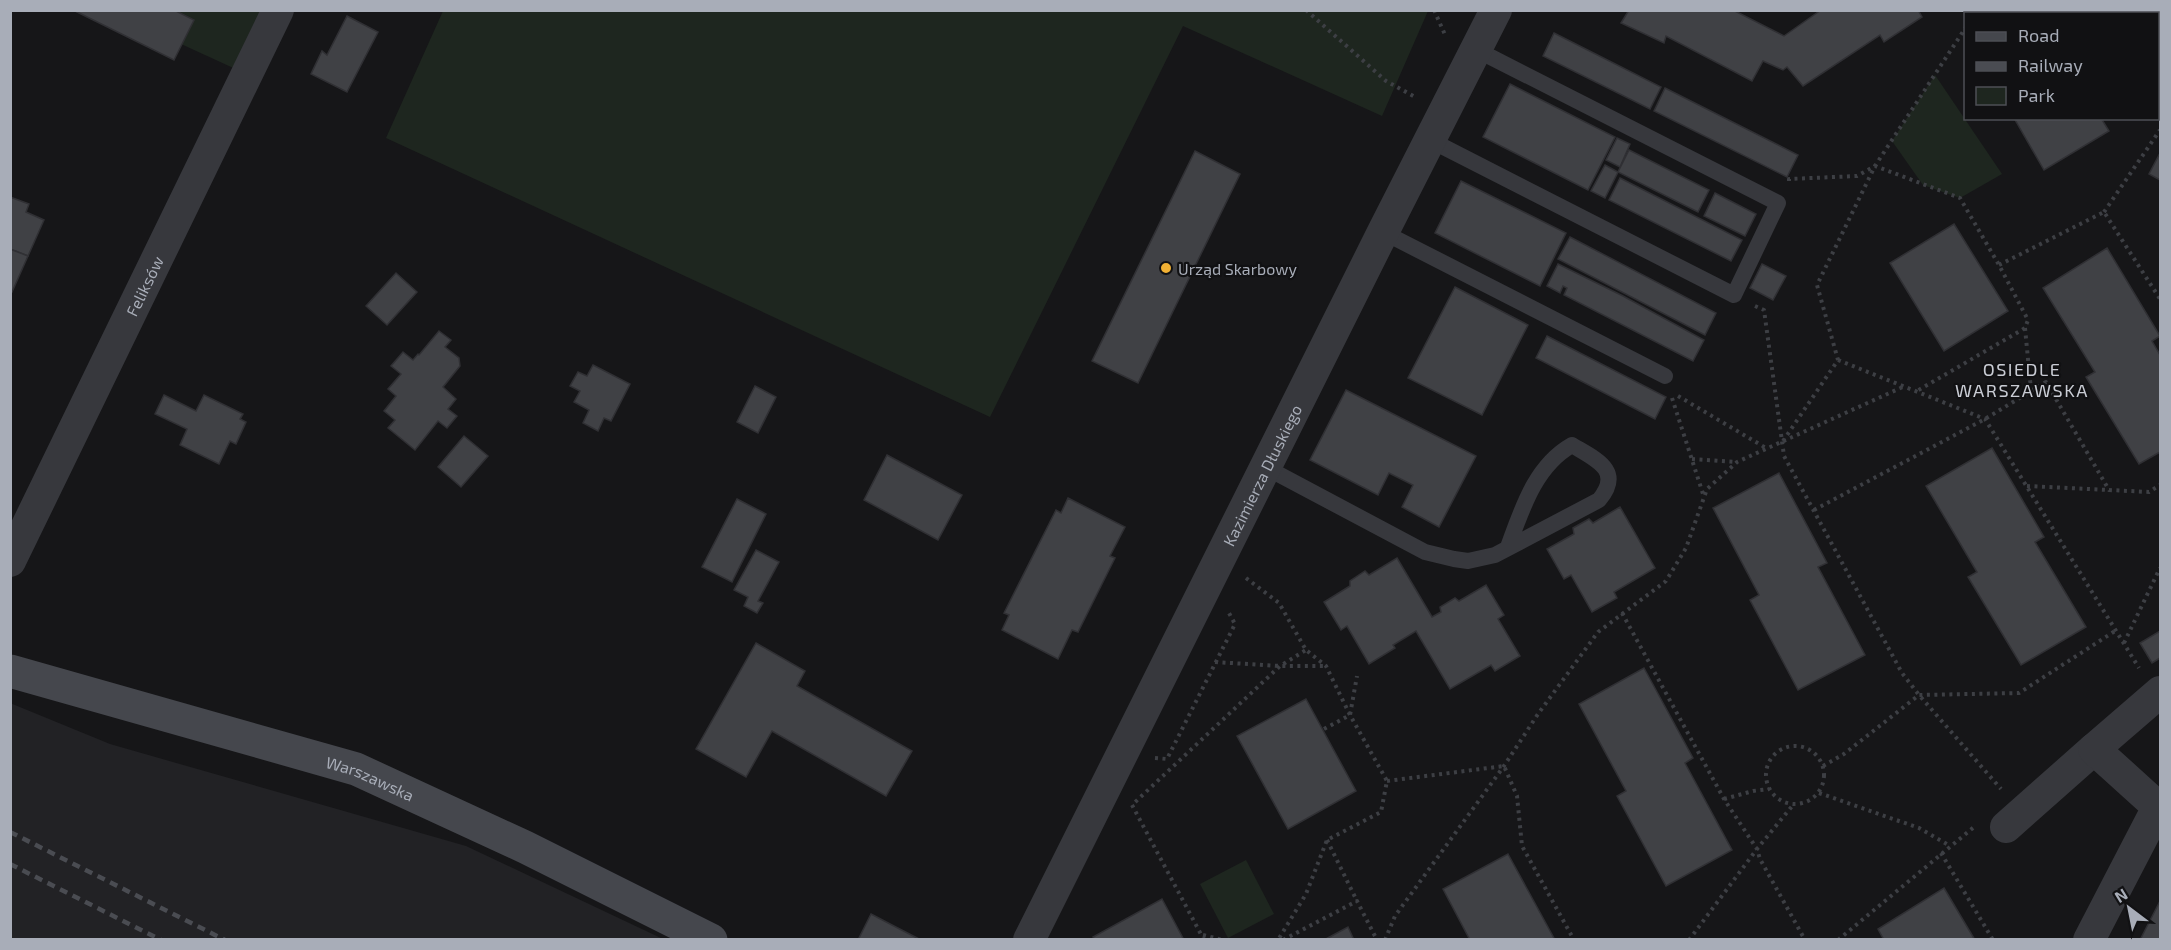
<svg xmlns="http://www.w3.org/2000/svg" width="2171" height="950" viewBox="0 0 2171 950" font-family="'Exo 2',sans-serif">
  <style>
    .built { fill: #222225 }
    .green { fill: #1e261f }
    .building { fill: #404145; stroke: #303034; stroke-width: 1.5 }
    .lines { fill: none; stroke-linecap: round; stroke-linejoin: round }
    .path { stroke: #3d3f44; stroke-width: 4; stroke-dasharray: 3 4.5; stroke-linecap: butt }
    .service { stroke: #37383d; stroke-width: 16 }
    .minor { stroke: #37383d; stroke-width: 32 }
    .secondary { stroke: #45474d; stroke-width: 33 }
    .rail { stroke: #4a4c52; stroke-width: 4.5; stroke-dasharray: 8 6; stroke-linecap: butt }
    .poi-dot { fill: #f2b134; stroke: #111113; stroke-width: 2 }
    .labels { text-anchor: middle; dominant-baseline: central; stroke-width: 4.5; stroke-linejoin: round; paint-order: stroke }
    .poi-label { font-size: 16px; fill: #a8adb8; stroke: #111113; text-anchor: start }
    .street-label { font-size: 16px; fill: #a8adb8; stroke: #111113 }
    .neighbourhood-label { font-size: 18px; letter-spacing: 1.5px; fill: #c9ccd4; stroke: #111113 }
  </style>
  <rect width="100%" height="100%" fill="#161618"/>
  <polygon class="built" points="10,703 110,744 466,846 663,939 11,939"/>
  <g class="green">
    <polygon points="109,11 286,11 253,77"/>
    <polygon points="443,11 443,10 1428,11 1382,116 1183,26 990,417 386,138"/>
    <polygon points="1935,75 2002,174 1960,198 1923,185 1892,141"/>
    <polygon points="1246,860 1274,914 1228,938 1200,884"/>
  </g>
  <g class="building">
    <polygon points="73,10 174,10 194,20 174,60"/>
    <polygon points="1629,10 1733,10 1784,36 1821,10 1918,10 1922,17 1884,42 1880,35 1803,86 1787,67 1783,70 1763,61 1752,81 1666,36 1664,43 1621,23"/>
    <polygon points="347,16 378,32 347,92 311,74 322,51 327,55"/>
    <polygon points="1554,33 1661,87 1650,109 1543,56"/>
    <polygon points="1510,84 1615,137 1588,190 1483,137"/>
    <polygon points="1665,88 1798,155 1787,177 1654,111"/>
    <polygon points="2014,118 2101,118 2109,131 2044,170"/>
    <polygon points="1617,138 1630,144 1620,167 1606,160"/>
    <polygon points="1629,150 1709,190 1698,212 1618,172"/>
    <polygon points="1195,151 1240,174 1138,383 1092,361"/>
    <polygon points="2160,153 2160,180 2149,174"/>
    <polygon points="1605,165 1618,172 1605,198 1591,191"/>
    <polygon points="1620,178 1742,240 1731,261 1609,200"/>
    <polygon points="1461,181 1566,233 1540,286 1435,233"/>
    <polygon points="1715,193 1756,214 1745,236 1704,216"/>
    <polygon points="10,197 29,204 26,212 44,220 28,256 10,249"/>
    <polygon points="1954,224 2008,311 1944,351 1890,263"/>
    <polygon points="1570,237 1716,313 1705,335 1558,259"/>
    <polygon points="2107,248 2160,336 2152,341 2160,355 2160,452 2139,464 2086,377 2095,372 2043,288"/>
    <polygon points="10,249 28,256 12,292 10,291"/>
    <polygon points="1558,264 1623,296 1704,340 1693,361 1564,295 1567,288 1563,286 1560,293 1547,286"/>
    <polygon points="1762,264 1786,276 1773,300 1750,288"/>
    <polygon points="396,273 417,292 387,325 366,306"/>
    <polygon points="1455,287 1528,325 1482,415 1408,378"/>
    <polygon points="439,331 451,340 445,347 459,358 460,366 443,387 456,399 448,409 457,416 447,428 438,421 415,450 388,428 395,420 384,411 396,396 388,389 401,374 391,366 403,352 413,360 418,354 419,355"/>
    <polygon points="1547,336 1666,397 1655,419 1536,358"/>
    <polygon points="593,365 630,384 611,421 604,418 598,431 583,423 589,410 574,402 580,391 570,386 578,372 587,376"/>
    <polygon points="755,386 776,397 758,433 737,422"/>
    <polygon points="1346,390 1476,456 1439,527 1402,507 1413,485 1389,473 1378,495 1310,460"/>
    <polygon points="164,395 196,411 204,395 243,414 240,419 246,422 236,444 230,441 219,464 180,445 187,429 155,414"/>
    <polygon points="464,436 488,456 461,487 438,467"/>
    <polygon points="1992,448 2044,537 2035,542 2086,627 2021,665 1968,577 1977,572 1926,486"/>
    <polygon points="887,455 962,495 938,540 864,500"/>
    <polygon points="1779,473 1827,563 1818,567 1865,655 1798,690 1750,600 1759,595 1713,508"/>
    <polygon points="1068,498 1125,527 1110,556 1115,558 1078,632 1072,630 1058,659 1002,630 1009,615 1004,613 1056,510 1061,513"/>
    <polygon points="737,499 766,514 732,582 702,567"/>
    <polygon points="1620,507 1655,568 1614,592 1617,598 1592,612 1571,575 1564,579 1547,549 1574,534 1573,528 1589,519 1593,523"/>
    <polygon points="756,550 779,562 758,601 763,603 757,613 744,606 748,597 734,590"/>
    <polygon points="1397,558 1432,617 1441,612 1440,607 1455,598 1459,601 1486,585 1504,615 1498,619 1520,656 1495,671 1491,665 1450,689 1416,631 1393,645 1395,648 1369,664 1347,626 1341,630 1324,602 1350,586 1350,581 1365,571 1369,575"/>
    <polygon points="2160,631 2160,658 2152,663 2140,643"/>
    <polygon points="756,643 805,671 797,686 912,751 886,796 772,731 746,777 696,749"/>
    <polygon points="1644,668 1693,758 1685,763 1732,850 1666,886 1617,796 1626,791 1579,704"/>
    <polygon points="1306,699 1356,791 1288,829 1237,736"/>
    <polygon points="1508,854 1555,940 1470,940 1443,889"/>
    <polygon points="1944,888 1975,940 1884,940 1878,929"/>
    <polygon points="1162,899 1184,940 1095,940 1093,937"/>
    <polygon points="2160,901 2160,940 2140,940"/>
    <polygon points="871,914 892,925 921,940 858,940"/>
    <polygon points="1348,927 1354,940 1324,940"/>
  </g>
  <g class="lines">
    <g class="path">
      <polyline points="1306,10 1386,81 1417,98"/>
      <polyline points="1434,10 1446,37"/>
      <polyline points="2075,10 2078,14"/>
      <polyline points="1982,14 1986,10"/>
      <polyline points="1789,181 1789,179 1857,176 1875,166 1966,27"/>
      <polyline points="2104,212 2160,130"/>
      <polyline points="1999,265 2104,212 2160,299"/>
      <polyline points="1755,306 1764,310 1784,456 1902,673 1919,695 2001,789"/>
      <polyline points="2025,328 2031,390"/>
      <polyline points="1838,360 1985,419 2139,668"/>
      <polyline points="1678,396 1766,448"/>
      <polyline points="1672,398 1704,497"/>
      <polyline points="1783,441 1838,360 1817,285 1875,166 1960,198 1999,265 2028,320 2025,328 1917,391"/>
      <polyline points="1692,459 1736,462"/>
      <polyline points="2027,486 2109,490"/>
      <polyline points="1814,510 1985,419 2046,382 2109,490 2149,492 2160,485"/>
      <polyline points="1246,578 1279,603 1306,650 1326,666 1350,715 1387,781 1381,812 1327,840 1306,894 1278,940"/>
      <polyline points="1622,613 1724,799 1757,849 1760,859 1805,940"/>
      <polyline points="2124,643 2160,568"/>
      <polyline points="1215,662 1280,666 1326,666"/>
      <polyline points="1324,729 1350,715 1357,676"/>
      <circle cx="1795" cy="775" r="29"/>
      <polyline points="1155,758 1167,759 1235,624 1229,613"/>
      <polyline points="1823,766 1844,754 1919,695 2019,693 2115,631"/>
      <polyline points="1387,781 1504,766 1517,796 1522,846 1574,940"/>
      <polyline points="1819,793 1919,828 1950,846"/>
      <polyline points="1724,799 1753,791 1769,789"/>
      <polyline points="1327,840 1357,901"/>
      <polyline points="1941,853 1993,940"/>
      <polyline points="1203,935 1223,940"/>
      <polyline points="1204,940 1132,805 1280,666 1306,650"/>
      <polyline points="1283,940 1357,901 1377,940"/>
      <polyline points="1385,940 1395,916 1504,766 1538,714 1598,632 1666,581 1686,548 1707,489 1737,462 1905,386"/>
      <polyline points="1689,940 1757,849 1793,805"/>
      <polyline points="1838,940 1974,827"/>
    </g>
    <g class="service">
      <polyline points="1430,140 1734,295 1778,203 1477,50"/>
      <polyline points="1383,232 1665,376"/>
      <path d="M1265,467l160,85 29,7 14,2 27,-6 104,-55c25,-30 -4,-41 -27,-55 -37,21 -50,64 -64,102"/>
    </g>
    <g class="minor">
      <polyline points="2114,10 2117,14"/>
      <polyline points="2158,58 2160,60"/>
      <path id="s1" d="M10,561l268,-551"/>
      <polyline points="2006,827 2094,749"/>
      <path id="s2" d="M1029,940l354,-708 113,-222"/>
      <polyline points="2089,940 2158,807 2094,749 2160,692"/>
    </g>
    <path class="secondary" id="s3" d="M10,671l346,98 169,78 186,93"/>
    <g class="rail">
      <polyline points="10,832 225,940"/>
      <polyline points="10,864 161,940"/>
    </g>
  </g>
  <circle class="poi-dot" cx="1166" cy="268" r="6"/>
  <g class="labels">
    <g class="poi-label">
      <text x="1178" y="268">Urząd Skarbowy</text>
    </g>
    <g class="street-label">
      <text stroke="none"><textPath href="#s1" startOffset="306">Feliksów</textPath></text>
      <text stroke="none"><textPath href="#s2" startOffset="520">Kazimierza Dłuskiego</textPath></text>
      <text stroke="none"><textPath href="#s3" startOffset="376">Warszawska</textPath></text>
    </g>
    <g class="neighbourhood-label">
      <text x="2022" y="369">OSIEDLE<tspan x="2022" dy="21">WARSZAWSKA</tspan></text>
    </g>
  </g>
  <rect width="2171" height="950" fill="none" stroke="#a8adb8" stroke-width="24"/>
  <rect x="1964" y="12" width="195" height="108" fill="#111113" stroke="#4d4f55" stroke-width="1.5"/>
  <rect x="1976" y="32" width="30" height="9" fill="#45474d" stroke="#4d4f55" stroke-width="1.5"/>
  <text x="2018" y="42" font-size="18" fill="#a8adb8">Road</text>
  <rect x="1976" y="62" width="30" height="9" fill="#4a4c52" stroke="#4d4f55" stroke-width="1.5"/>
  <text x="2018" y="72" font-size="18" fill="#a8adb8">Railway</text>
  <rect x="1976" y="87" width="30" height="18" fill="#1e261f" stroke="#4d4f55" stroke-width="1.5"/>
  <text x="2018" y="102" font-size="18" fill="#a8adb8">Park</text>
  <g transform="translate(2129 908) rotate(328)" stroke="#111113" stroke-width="4.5" paint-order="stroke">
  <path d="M0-4.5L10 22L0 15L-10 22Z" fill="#a8adb8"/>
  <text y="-9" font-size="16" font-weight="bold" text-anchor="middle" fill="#a8adb8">N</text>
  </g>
</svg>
